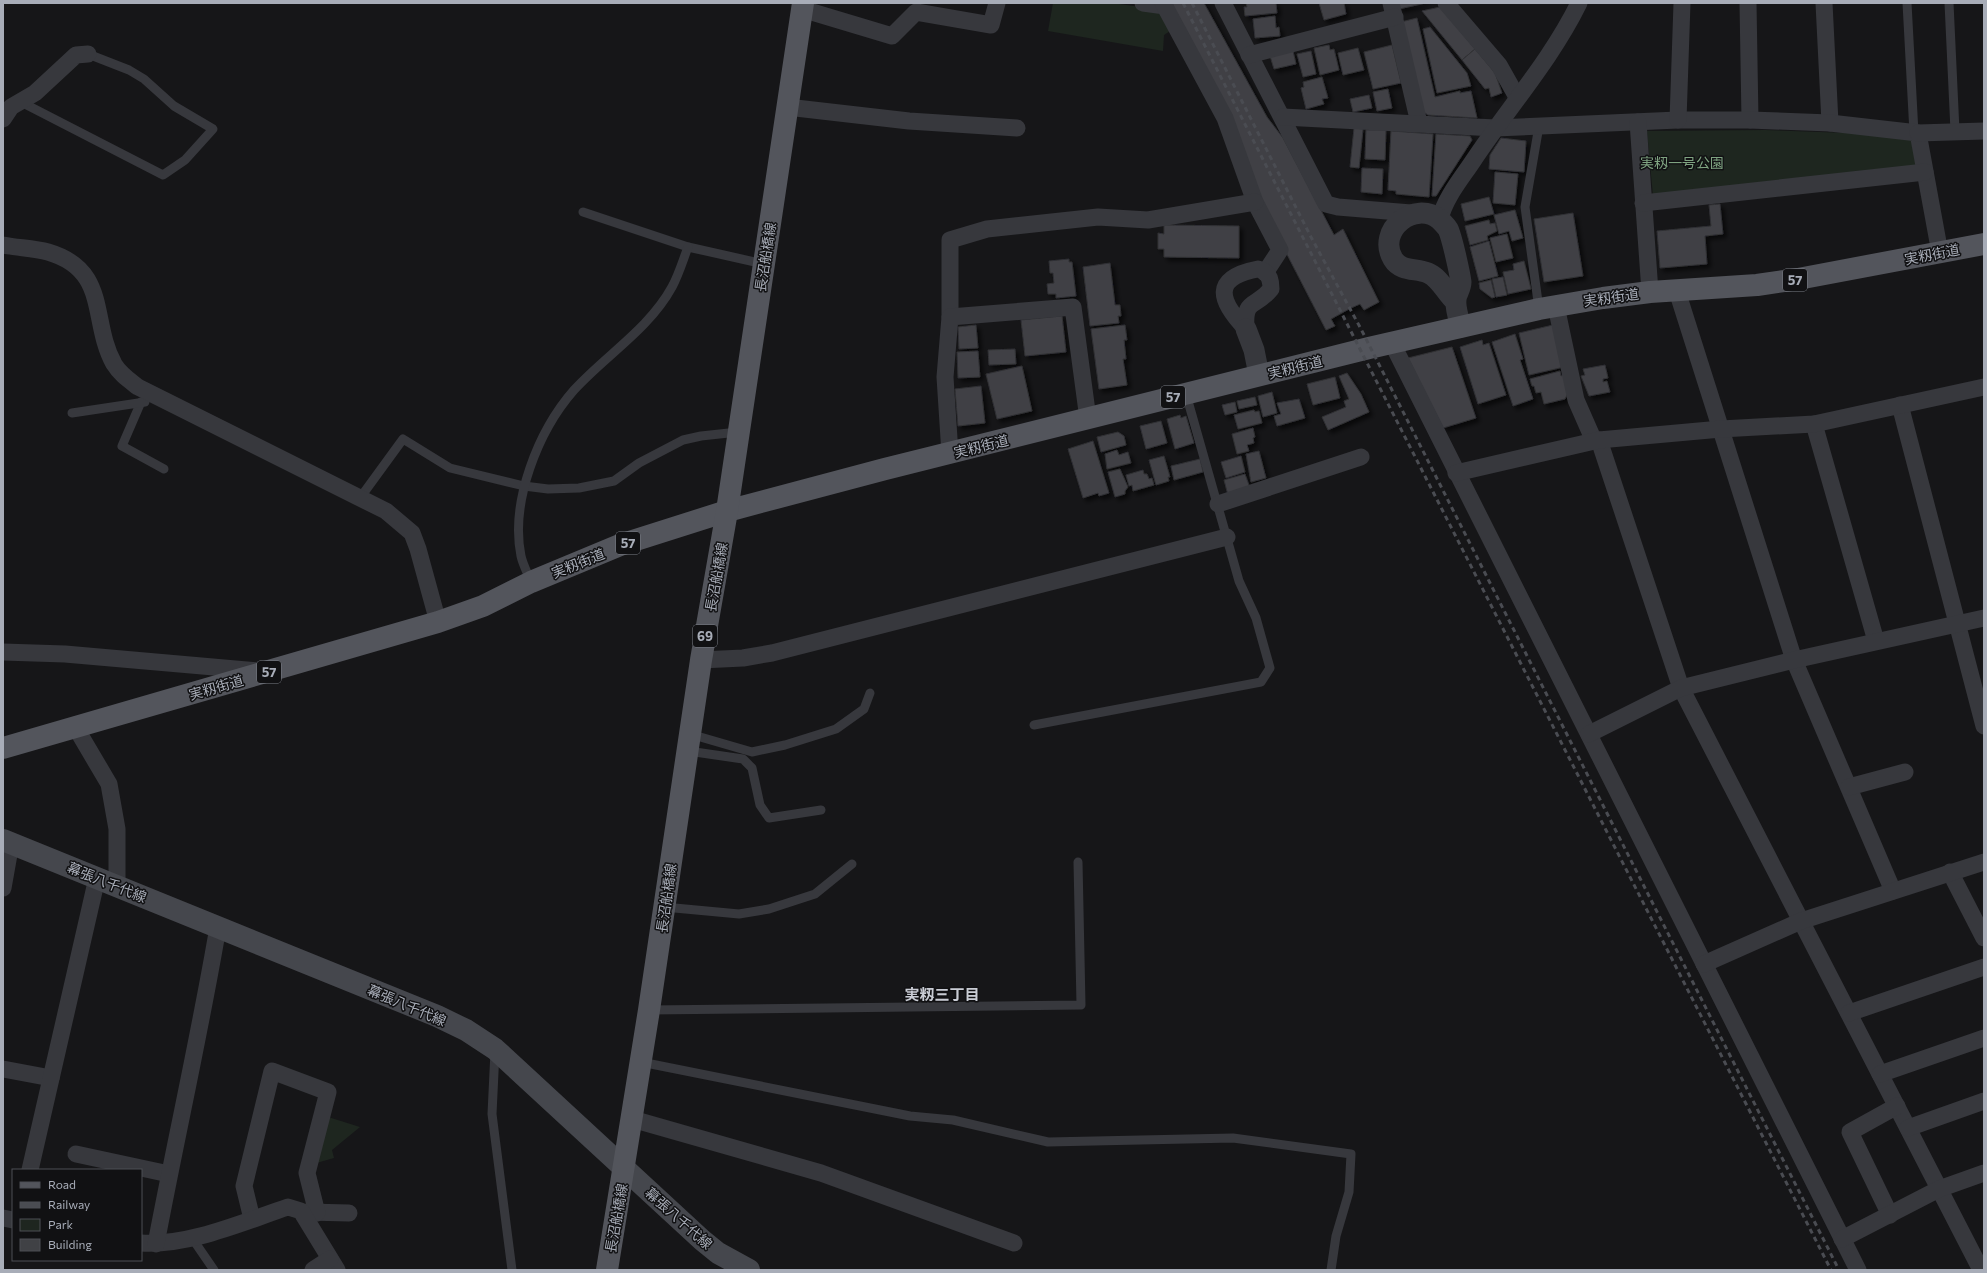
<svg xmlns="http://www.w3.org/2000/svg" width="1987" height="1273" viewBox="0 0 1987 1273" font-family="Commissioner,'Noto Sans JP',sans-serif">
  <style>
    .green { fill: #1e261f }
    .building { fill: #404145; stroke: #303034; filter: url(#shadow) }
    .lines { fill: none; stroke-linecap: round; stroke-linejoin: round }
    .service { stroke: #37383d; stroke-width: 9 }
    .minor { stroke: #37383d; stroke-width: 17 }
    .tertiary { stroke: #37383d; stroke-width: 21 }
    .secondary { stroke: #45474d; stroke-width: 22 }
    .primary { stroke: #53555c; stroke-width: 22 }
    .rail { stroke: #4a4c52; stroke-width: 3; stroke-dasharray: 5 4; stroke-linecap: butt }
    .labels { text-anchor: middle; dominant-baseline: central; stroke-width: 3; stroke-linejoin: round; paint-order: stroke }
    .shield { fill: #111113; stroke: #7b7e86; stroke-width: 1 }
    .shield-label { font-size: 13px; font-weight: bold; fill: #a8adb8 }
    .park-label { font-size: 14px; fill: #7fa381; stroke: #111113 }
    .street-label { font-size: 14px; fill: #a8adb8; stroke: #111113 }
    .neighbourhood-label { font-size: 15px; font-weight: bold; fill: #c9ccd4; stroke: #111113 }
  </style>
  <defs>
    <filter id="shadow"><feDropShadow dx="3.5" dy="3.5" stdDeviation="2" flood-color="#0009"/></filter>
  </defs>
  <rect width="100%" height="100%" fill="#161618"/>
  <g class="green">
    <polygon points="1053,3 1112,3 1163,10 1173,29 1164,35 1163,51 1048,31"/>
    <polygon points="1765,130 1848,133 1911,139 1917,168 1653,196 1647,131"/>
    <polygon points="325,1116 360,1127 332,1150 334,1158 313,1164"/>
  </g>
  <g class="building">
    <polygon points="1171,3 1204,3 1267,117 1283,138 1334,235 1343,229 1379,302 1364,310 1360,304 1351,308 1331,319 1335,326 1326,330 1262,206"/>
    <polygon points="1246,3 1276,3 1277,13 1245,16 1244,7 1247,7"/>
    <polygon points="1319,3 1344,3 1346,14 1324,20"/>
    <polygon points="1397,3 1426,3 1399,9"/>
    <polygon points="1440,7 1475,49 1462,60 1422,11"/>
    <polygon points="1275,16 1276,28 1279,27 1280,36 1255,38 1253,19"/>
    <polygon points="1417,18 1435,97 1460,91 1460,93 1471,91 1477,118 1428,115 1422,111 1401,22"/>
    <polygon points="1430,27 1467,73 1471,86 1437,93 1423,29"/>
    <polygon points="1329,45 1330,50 1334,49 1339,70 1320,75 1314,48"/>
    <polygon points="1392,45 1401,83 1373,89 1364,52"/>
    <polygon points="1358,48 1364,70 1343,75 1338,53"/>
    <polygon points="1475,49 1495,73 1502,93 1491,97 1489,88 1485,89 1462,60"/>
    <polygon points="1293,51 1296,64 1274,69 1270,56"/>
    <polygon points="1311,51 1316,74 1303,77 1297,54"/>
    <polygon points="1322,77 1328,98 1322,99 1324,104 1306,109 1301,88 1304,87 1303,82"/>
    <polygon points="1388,89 1392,108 1377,111 1373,92"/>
    <polygon points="1369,95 1372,108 1353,112 1350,99"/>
    <polygon points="1354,128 1363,129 1359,168 1350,167"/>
    <polygon points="1366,130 1386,130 1385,160 1365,159"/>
    <polygon points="1391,131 1433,134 1429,197 1396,194 1396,191 1388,190"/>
    <polygon points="1436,134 1470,136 1472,140 1436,196 1432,196"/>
    <polygon points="1501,138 1526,141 1524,172 1489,169 1490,155"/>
    <polygon points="1362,168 1383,169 1382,194 1361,192"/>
    <polygon points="1495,172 1518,174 1515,205 1493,203"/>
    <polygon points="1489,197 1494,214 1465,221 1461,204"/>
    <polygon points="1720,204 1723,234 1705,236 1707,264 1660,268 1657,231 1711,226 1709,205"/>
    <polygon points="1515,210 1523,238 1512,241 1509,231 1499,234 1494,215"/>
    <polygon points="1573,213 1583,276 1544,282 1534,219"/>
    <polygon points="1489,220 1490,224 1495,223 1497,231 1487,236 1488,240 1470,245 1465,226"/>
    <polygon points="1164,225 1239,226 1239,258 1164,257 1164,249 1158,249 1158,233 1164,234"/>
    <polygon points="1507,234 1513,258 1496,262 1490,238"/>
    <polygon points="1489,241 1498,276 1479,281 1470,247"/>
    <polygon points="1069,259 1069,262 1072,262 1076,296 1056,298 1056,294 1048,294 1047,284 1054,283 1053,273 1050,273 1049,261"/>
    <polygon points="1524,261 1531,289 1508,294 1503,272 1514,270 1513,264"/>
    <polygon points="1110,263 1115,305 1120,305 1121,316 1118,316 1119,323 1090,326 1083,267"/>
    <polygon points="1503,277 1507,295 1496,297 1492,279"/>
    <polygon points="1491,280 1495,297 1492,298 1480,289 1479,283"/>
    <polygon points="1062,316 1066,352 1025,356 1021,320"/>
    <polygon points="976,325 978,348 959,349 958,327"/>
    <polygon points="1125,325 1127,340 1124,340 1126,359 1123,359 1127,385 1099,389 1091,329"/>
    <polygon points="1553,325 1564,367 1529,375 1519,333"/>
    <polygon points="1515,334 1523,359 1520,360 1533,399 1513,406 1492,342"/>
    <polygon points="1482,340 1483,345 1489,343 1506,395 1478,404 1460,347"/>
    <polygon points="1452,347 1476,418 1443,428 1408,358"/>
    <polygon points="1015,349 1016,364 989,365 988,350"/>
    <polygon points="978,351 980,377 958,378 957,352"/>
    <polygon points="1605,365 1608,378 1603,379 1603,382 1607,381 1610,392 1589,396 1581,376 1585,375 1583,369"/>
    <polygon points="1022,366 1032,411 997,419 986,374"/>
    <polygon points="1560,371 1561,376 1564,375 1568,393 1565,399 1544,404 1541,392 1536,393 1534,386 1532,386 1530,379"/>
    <polygon points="1347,373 1361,394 1369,412 1328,430 1322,417 1346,407 1344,401 1349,399 1339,376"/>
    <polygon points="1335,377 1340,398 1313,405 1307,384"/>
    <polygon points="981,386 985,423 958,426 955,389"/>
    <polygon points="1272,392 1277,413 1263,417 1258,396"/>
    <polygon points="1255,397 1257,405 1239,409 1237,401"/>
    <polygon points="1299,399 1305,418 1277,426 1274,416 1281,414 1277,403"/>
    <polygon points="1235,402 1237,412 1225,415 1222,405"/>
    <polygon points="1254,410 1255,412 1259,411 1262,423 1238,429 1234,415"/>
    <polygon points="1180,415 1181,418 1186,416 1194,443 1175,449 1167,419"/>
    <polygon points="1161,421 1167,443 1146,449 1140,426"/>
    <polygon points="1253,428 1255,437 1253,438 1254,443 1247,445 1249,451 1237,454 1232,434"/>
    <polygon points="1118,432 1124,436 1126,445 1101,452 1097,437"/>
    <polygon points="1093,441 1109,493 1099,496 1098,493 1083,498 1068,449"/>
    <polygon points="1117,450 1119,455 1128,452 1131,463 1107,469 1105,454"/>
    <polygon points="1259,451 1266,478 1251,482 1246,454"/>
    <polygon points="1164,456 1170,477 1168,477 1169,481 1156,485 1149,460"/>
    <polygon points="1241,456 1245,472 1226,478 1221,462"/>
    <polygon points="1200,459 1203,472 1174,480 1171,466"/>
    <polygon points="1120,469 1128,487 1125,491 1125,494 1115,497 1108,472"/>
    <polygon points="1143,470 1144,474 1147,474 1149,479 1152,478 1154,485 1133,491 1132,485 1129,486 1126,475"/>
    <polygon points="1245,474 1250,488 1228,495 1224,480"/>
  </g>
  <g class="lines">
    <g class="service">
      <polyline points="1907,3 1914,133"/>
      <polyline points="1949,3 1955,131"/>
      <polyline points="21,102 163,175 185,160 213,129 174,106 144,79 129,70 88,54"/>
      <polyline points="1539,126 1525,207 1539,309"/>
      <polyline points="583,212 688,247 764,264"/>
      <polyline points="141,402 122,446 164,469"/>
      <polyline points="72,413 145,402"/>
      <polyline points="360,498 403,439 450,468 524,486 548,489 579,488 614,481 639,463 683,440 701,436 738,432"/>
      <path d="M531,582c-3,-8 -8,-17 -10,-26 -11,-54 17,-125 53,-166 32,-35 75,-61 98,-103 7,-13 11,-27 16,-40"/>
      <polyline points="1034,725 1261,682 1270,668 1256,618 1239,581 1186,394"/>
      <polyline points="690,734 752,752 785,745 836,729 864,709 870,693"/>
      <polyline points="688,751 743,759 752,768 760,805 769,818 821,810"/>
      <polyline points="664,907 739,914 769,909 815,894 852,864"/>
      <polyline points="649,1010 1081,1005 1078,862"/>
      <polyline points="495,1051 492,1114 512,1270"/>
      <polyline points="641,1062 910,1116 953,1120 1048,1142 1233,1138 1351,1154 1349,1192 1336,1236 1331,1270"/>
      <polyline points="192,1238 214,1270"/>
    </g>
    <g class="minor">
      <polyline points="1143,3 1165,6"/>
      <polyline points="1163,3 1225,118 1255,202 1280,250 1265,273"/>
      <polyline points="1223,3 1326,204 1338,207 1411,213"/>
      <polyline points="1391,3 1419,123"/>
      <polyline points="1446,3 1499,65 1517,97"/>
      <polyline points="1748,3 1750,120"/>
      <polyline points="1824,3 1830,123"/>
      <polyline points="802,9 892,36 916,12 991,25 997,3"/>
      <polyline points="1249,55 1395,17"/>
      <polyline points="787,107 909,121 1017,128"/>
      <polyline points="1283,117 1495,128 1678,120 1750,120 1830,123 1918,133 1940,253"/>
      <polyline points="3,119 11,107 35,93 76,55 88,54"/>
      <polyline points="1678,120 1682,3"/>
      <polyline points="1638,122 1650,292"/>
      <polyline points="1918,133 1984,131"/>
      <polyline points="1643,203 1925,172"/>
      <path d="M1440,219c5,-21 21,-40 33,-58 35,-53 78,-101 106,-158"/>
      <path d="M3,245c15,3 31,3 45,7 62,18 42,69 66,112 6,10 15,16 24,23l248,124 26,22 6,16 20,73"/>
      <path d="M1258,269c10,2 13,10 13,20 -16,20 -27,8 -25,40 -27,-28 -35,-51 12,-60z"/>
      <polyline points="1677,291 1794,660 1893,891"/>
      <polyline points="1556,306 1576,400 1594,441"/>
      <polyline points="950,317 950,240 987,229 1098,217 1148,220 1255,202"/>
      <polyline points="1392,343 1858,1270"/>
      <polyline points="1900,405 1984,726"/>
      <polyline points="1814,424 1876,641"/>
      <polyline points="1599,440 1681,688 1981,1270"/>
      <polyline points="950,454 945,377 950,317 1073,307 1088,419"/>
      <polyline points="1456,473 1599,440 1721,429 1814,424 1984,387"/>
      <polyline points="1218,504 1361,457"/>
      <polyline points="3,652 65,654 258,671"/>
      <polyline points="701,660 743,658 772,653 1227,537"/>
      <polyline points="76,728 109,784 117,829 117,886"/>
      <polyline points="1589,734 1681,688 1794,660 1984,618"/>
      <polyline points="1849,787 1905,772"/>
      <polyline points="1950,872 1984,938"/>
      <polyline points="3,888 11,843"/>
      <polyline points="1704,964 1801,921 1984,862"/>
      <polyline points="1849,1013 1984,967"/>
      <polyline points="3,1069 51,1078"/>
      <polyline points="1880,1074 1984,1038"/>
      <polyline points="632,1119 821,1173 1014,1243"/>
      <polyline points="1908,1128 1984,1101"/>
      <polyline points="76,1154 169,1174"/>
      <polyline points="30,1170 97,878"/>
      <polyline points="307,1212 349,1213"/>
      <polyline points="1890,1215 1850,1132 1897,1106"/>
      <polyline points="3,1218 13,1220"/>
      <polyline points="252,1219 244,1186 272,1071 328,1092 307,1173 317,1213"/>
      <polyline points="1842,1239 1939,1189 1984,1173"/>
      <path d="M141,1243c48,3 102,-21 147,-36l13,4 36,59"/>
      <path d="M156,1244c20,-106 44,-211 62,-317"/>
      <polyline points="313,1270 330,1259"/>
    </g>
    <g class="tertiary">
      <path d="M1455,301c-9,-8 -15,-23 -27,-28 -12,-5 -27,-1 -35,-14 -17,-29 22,-60 47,-39 2,2 6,6 8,9 4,8 12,45 13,53 0,7 -5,12 -5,18 -1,8 3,19 5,27"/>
      <polyline points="1246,329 1254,350 1259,375"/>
    </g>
    <polyline class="secondary" points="3,840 437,1016 466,1030 495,1049 702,1240 718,1253 749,1270"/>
    <g class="primary">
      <polyline points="3,748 438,622 483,606 531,582 620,545 727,511 885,469 1369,348 1539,309 1603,298 1650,292 1757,285 1798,279 1984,244"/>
      <polyline points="607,1270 649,1010 701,660 727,511 803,3"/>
    </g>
    <g class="rail">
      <polyline points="1183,3 1831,1270"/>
      <polyline points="1192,3 1311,237 1361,329 1839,1270"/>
    </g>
  </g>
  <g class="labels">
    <g class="shield">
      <rect x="1783" y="269" width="24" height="22" rx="3"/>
      <rect x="1161" y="386" width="24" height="22" rx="3"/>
      <rect x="616" y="532" width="24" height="22" rx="3"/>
      <rect x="693" y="625" width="24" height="22" rx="3"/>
      <rect x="257" y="661" width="24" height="22" rx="3"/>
    </g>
    <g class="shield-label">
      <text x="1795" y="280">57</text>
      <text x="1173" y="397">57</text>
      <text x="628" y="543">57</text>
      <text x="705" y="636">69</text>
      <text x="269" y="672">57</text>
    </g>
    <g class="park-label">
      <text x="1682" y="162">実籾一号公園</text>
    </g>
    <g class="street-label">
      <text transform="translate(1932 254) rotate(-11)">実籾街道</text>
      <text transform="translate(765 257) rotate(-81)">長沼船橋線</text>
      <text transform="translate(1611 297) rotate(-8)">実籾街道</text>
      <text transform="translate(1295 367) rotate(-14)">実籾街道</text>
      <text transform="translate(981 446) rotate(-14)">実籾街道</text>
      <text transform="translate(578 563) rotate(-22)">実籾街道</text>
      <text transform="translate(716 577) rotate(-80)">長沼船橋線</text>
      <text transform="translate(216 687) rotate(-16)">実籾街道</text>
      <text transform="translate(107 882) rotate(22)">幕張八千代線</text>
      <text transform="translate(666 898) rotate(-82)">長沼船橋線</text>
      <text transform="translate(407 1005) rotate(23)">幕張八千代線</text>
      <text transform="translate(616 1218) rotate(-80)">長沼船橋線</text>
      <text transform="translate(679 1218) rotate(42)">幕張八千代線</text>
    </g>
    <g class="neighbourhood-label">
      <text x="942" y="994">実籾三丁目</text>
    </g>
  </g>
  <rect width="1987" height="1273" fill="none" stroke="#a8adb8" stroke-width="8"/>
  <rect x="12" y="1169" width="130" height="92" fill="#111113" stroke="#4d4f55"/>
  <rect x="20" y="1182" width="20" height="6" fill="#53555c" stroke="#4d4f55"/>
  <text x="48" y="1189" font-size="12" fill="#a8adb8">Road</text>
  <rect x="20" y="1202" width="20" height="6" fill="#4a4c52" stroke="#4d4f55"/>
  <text x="48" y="1209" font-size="12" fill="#a8adb8">Railway</text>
  <rect x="20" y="1219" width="20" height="12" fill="#1e261f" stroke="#4d4f55"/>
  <text x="48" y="1229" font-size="12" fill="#a8adb8">Park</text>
  <rect x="20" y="1239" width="20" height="12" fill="#404145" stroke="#4d4f55"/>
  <text x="48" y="1249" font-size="12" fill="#a8adb8">Building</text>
</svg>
